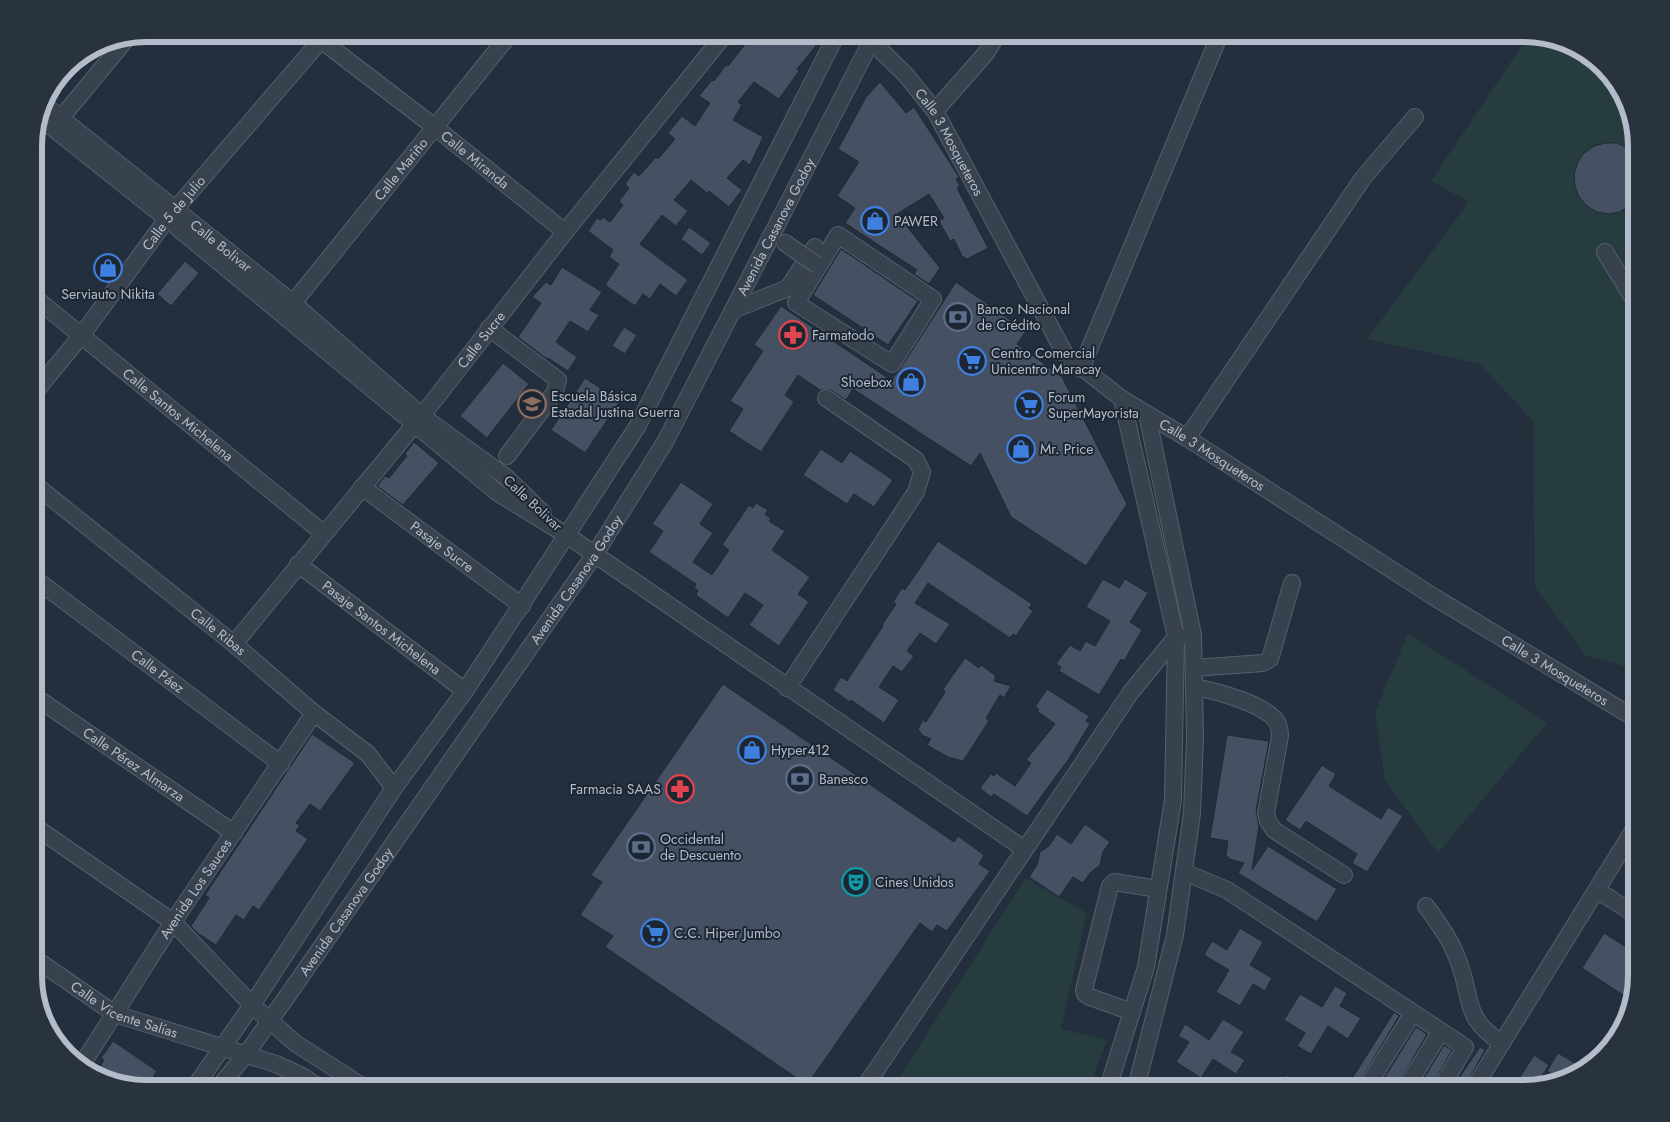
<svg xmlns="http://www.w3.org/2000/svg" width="1670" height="1122" viewBox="0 0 1670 1122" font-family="Jost,sans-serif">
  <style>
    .green { fill: #263c3f }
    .building { fill: #455162; stroke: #1f2835 }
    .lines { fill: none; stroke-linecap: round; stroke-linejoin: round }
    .minor-casing { stroke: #565f6c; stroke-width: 18 }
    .minor { stroke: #38414e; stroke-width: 16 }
    .minor-bridge-casing { stroke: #565f6c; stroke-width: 18; stroke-linecap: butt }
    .minor-bridge { stroke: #38414e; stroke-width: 16 }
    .labels { text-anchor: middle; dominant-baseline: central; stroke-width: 4; stroke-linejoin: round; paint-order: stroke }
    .street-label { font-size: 14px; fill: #b4bcc9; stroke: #1d2633 }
    .poi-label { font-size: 14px; fill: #b4bcc9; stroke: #1d2633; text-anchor: start }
    .rim { fill: none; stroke: #b4bcc9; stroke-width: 6 }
  </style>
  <rect width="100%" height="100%" fill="#242f3e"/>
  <g class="green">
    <polygon points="1529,35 1587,53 1621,90 1636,146 1636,669 1586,656 1535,587 1533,421 1480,364 1367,339 1469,202 1431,181"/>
    <polygon points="1408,633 1547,723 1438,853 1385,780 1375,713"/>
    <polygon points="1025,878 1087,913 1061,1029 1107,1040 1089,1088 893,1088"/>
  </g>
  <g class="building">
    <polygon points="753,34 822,34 815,47 797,69 799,71 779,99 754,82 738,102 742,105 733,120 763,137 750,165 743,160 727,178 742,190 729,207 709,191 707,193 691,180 674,200 688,211 676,226 662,215 640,244 688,280 676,296 660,284 650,299 643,294 635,306 605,285 619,264 609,257 613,250 588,231 597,218 601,220 603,217 610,222 623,205 619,201 629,188 625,184 634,172 639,176 656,157 658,159 675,139 668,133 682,116 695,126 710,103 699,96 712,80 714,81 726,65 728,66"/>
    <polygon points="880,82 906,113 914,107 959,177 956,179 960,186 957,188 988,248 967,259 962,256 954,239 950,241 939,221 944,218 929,194 897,214 940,268 929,284 914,274 917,270 845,223 855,208 837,196 859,162 838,149 866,97"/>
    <polygon points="1605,143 1616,143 1627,147 1636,155 1636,201 1620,212 1609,214 1597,212 1587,206 1579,197 1575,186 1574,174 1578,162 1584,153 1594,146"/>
    <polygon points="689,227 711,243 702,255 681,239"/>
    <polygon points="841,249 918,301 888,345 813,295"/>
    <polygon points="185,261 199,273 171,306 157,294"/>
    <polygon points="562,267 602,292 590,310 599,315 588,332 570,321 556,342 577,357 568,371 548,358 547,359 518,337 541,303 532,297 546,282 551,285"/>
    <polygon points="956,282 1026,331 1017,344 1062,377 1127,504 1086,566 1011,517 980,453 971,466 853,389 846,400 831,390 820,390 798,375 785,395 794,402 761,452 729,431 743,409 730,401 763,351 754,345 781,306 891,380 900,369"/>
    <polygon points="624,327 637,335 625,354 612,346"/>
    <polygon points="503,363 529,384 487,438 460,416"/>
    <polygon points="585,378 620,401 585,453 551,430"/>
    <polygon points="414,442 439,463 403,505 377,486 385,476 389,478 407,456 405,454"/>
    <polygon points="821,449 842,463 850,451 893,480 874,507 854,494 847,504 803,475"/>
    <polygon points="681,482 713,504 700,524 713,533 693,562 712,575 729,550 722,545 749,505 753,508 756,503 768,510 765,514 771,519 769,521 785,531 772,550 810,577 798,594 809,602 779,646 749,625 763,605 745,593 728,618 696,595 698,590 694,588 696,584 649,552 663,531 652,524"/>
    <polygon points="938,541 1032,604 1029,608 1033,611 1016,636 1013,634 1010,638 928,583 915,603 950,624 936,644 920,633 907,651 914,656 902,672 893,666 879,687 899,700 884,723 851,700 850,702 833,690 841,677 847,681 883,626 882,625 896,604 893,602 902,588 905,590"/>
    <polygon points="1103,579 1119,588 1125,579 1148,593 1130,622 1142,630 1124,661 1121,659 1099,695 1059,671 1061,667 1056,664 1070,645 1080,651 1086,641 1095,646 1110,621 1086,607"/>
    <polygon points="965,658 979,668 981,665 996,676 994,681 1011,686 1004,698 1000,695 986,718 989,721 963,761 948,757 927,745 931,739 922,735 918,729 923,720 926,722 945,692 943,689"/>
    <polygon points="723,684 954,842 958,836 984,855 979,864 990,871 947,931 937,925 932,932 920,923 807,1085 605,947 613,936 580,915 602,882 591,875"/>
    <polygon points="1047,689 1089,716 1086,721 1090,724 1068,760 1027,816 994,794 991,797 980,788 991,774 994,776 996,773 1015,786 1031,763 1026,760 1055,724 1037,711 1039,709 1035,707"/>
    <polygon points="312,734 355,763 320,811 310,804 296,823 300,825 296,831 308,839 259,910 253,906 244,920 236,915 216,945 199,934 191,926 209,898 205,895"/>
    <polygon points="1227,735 1269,741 1256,811 1259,826 1252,870 1268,846 1337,889 1317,922 1238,873 1244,863 1229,859 1226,855 1228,841 1210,838"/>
    <polygon points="1322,765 1336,774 1329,786 1381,819 1388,807 1403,816 1367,872 1352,863 1357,854 1306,821 1300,830 1285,820"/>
    <polygon points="1085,824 1110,842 1103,852 1100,865 1090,873 1083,883 1073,877 1059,897 1029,877 1037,865 1040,852 1049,846 1057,834 1071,844"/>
    <polygon points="1240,928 1263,942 1250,965 1272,978 1265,991 1253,984 1240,1006 1216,992 1229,970 1204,955 1212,941 1227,950"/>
    <polygon points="1604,933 1636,953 1636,976 1629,999 1582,968"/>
    <polygon points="1335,986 1347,993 1340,1006 1361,1018 1348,1039 1328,1026 1311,1054 1297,1046 1305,1033 1284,1020 1300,994 1322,1007"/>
    <polygon points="1394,1012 1399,1016 1356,1088 1346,1088"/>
    <polygon points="1223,1019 1244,1032 1231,1052 1245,1060 1236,1074 1213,1059 1201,1078 1176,1062 1189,1042 1178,1036 1185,1024 1209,1040"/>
    <polygon points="1416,1027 1427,1034 1396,1088 1378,1088"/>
    <polygon points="113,1041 157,1071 146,1088 96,1073 104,1060 101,1058"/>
    <polygon points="1444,1045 1452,1050 1431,1088 1418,1088"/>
    <polygon points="1480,1047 1485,1050 1464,1088 1452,1088"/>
    <polygon points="1558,1053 1583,1068 1574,1077 1561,1080 1547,1071"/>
    <polygon points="1534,1055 1549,1065 1536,1085 1513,1088"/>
    <polygon points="1287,1075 1308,1088 1279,1088"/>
  </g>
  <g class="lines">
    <defs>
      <g id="minor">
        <path id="s1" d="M313,34l123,94 129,104"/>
        <path id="s2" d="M864,34l41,40 30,37 130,243 57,45 65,39 247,159 202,122"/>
        <path id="s3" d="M42,103l251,200 129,113 84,61 37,36"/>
        <polyline points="935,111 986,53 998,34"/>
        <polyline points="39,117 167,219 498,493 568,536 1024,849"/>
        <polyline points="61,118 128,37"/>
        <polygon points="838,235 933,299 892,364 796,303"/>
        <polyline points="785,243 798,252"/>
        <polyline points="1605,252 1636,303"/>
        <path id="s4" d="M34,297l289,236"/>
        <path id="s5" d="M293,303l217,-269"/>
        <polyline points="733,310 788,288 815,247"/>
        <polyline points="489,328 558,380 555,392 507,456"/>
        <polyline points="1081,369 1220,34"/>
        <path id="s6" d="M34,393l47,-57 86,-117 154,-179"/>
        <polyline points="1187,438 1363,178 1415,117"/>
        <path id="s7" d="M34,484l200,160 80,69 54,41 26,34"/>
        <path id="s8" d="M362,487l160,119"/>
        <path id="s9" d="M298,564l167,127"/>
        <path id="s10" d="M34,578l247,186"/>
        <path id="s11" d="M234,644l198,-241 133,-171 160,-198"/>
        <polyline points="1194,668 1263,663 1270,659 1292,583"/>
        <path d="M1195,687c20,4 73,17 83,37 1,3 2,8 2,12l-14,77 2,8 6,9 70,45"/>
        <polyline points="787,688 916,492 922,472 916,460 826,398"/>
        <path id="s12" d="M34,696l200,137"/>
        <polyline points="34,826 173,922 252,1005 295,1043 365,1088"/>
        <polyline points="1184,872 1227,890 1465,1047 1441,1088"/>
        <polyline points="1597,890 1636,915"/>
        <path d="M1426,906c12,17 25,34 32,54 15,38 4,58 44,83"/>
        <path id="s13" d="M34,958l81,56 161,50 26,12 18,12"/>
        <polyline points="1132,1012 1090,997 1085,994 1084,990 1110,886 1114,882 1158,889"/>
        <path id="s14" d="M81,1066l92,-144 141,-209"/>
        <polyline points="194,1088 252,1005 394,788 465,691 637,427 837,34"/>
        <path id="s15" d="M218,1088l29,-35 41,-58 307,-441 70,-112 210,-408"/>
        <polyline points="864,1088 1131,692 1176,637 1180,637"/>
        <polyline points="1108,1088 1146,967 1173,800 1176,637 1122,399"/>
        <polyline points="1136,1088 1175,935 1192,813 1195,738 1193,635 1147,414"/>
        <polyline points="1366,1088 1413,1013"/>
        <polyline points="1406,1088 1441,1031"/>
        <polyline points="1474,1088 1636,826"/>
      </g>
    </defs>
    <use href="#minor" class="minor-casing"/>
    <use href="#minor" class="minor"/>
    <defs>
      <polyline id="minor-bridge" points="798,252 817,265"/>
    </defs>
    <use href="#minor-bridge" class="minor-bridge-casing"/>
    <use href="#minor-bridge" class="minor-bridge"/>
  </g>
  <defs>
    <symbol id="shop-ring" viewBox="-11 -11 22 22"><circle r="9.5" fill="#1d2633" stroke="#3f7fe0" stroke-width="1.5"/><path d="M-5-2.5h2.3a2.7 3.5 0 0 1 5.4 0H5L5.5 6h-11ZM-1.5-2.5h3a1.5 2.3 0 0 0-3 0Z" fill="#3f7fe0"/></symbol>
    <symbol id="bank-ring" viewBox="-11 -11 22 22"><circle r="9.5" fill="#1d2633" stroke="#5c6f8a" stroke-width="1.5"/><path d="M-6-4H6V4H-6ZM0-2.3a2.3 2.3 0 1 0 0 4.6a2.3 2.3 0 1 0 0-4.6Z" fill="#5c6f8a"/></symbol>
    <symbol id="pharmacy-ring" viewBox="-11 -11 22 22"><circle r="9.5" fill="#1d2633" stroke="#e0444e" stroke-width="1.5"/><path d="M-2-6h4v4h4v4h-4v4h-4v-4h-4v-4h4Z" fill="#e0444e"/></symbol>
    <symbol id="supermarket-ring" viewBox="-11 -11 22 22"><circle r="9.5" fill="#1d2633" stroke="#3f7fe0" stroke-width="1.5"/><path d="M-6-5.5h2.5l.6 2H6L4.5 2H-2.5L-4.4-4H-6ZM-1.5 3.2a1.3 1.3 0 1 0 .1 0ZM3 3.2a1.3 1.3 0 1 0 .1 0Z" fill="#3f7fe0"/></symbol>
    <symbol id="school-ring" viewBox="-11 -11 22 22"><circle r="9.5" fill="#1d2633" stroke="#8d6e63" stroke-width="1.5"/><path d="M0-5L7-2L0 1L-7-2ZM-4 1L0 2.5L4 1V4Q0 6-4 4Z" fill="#8d6e63"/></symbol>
    <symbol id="theatre-ring" viewBox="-11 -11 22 22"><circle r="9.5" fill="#1d2633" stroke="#0f9aa8" stroke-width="1.5"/><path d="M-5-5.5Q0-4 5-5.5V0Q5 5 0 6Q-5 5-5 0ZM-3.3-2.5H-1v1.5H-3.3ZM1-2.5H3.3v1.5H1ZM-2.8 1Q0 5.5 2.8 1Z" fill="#0f9aa8"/></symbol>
  </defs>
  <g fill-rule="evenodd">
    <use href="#shop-ring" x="859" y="205" width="32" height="32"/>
    <use href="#shop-ring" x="92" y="252" width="32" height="32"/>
    <use href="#bank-ring" x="942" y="301" width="32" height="32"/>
    <use href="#pharmacy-ring" x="777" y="319" width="32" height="32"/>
    <use href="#supermarket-ring" x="956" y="345" width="32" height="32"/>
    <use href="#shop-ring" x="895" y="366" width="32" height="32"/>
    <use href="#school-ring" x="516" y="388" width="32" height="32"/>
    <use href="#supermarket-ring" x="1013" y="389" width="32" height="32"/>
    <use href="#shop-ring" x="1005" y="433" width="32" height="32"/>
    <use href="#shop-ring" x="736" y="734" width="32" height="32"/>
    <use href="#bank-ring" x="784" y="763" width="32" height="32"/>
    <use href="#pharmacy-ring" x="664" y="773" width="32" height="32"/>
    <use href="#bank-ring" x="625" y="831" width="32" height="32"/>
    <use href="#theatre-ring" x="840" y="866" width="32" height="32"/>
    <use href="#supermarket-ring" x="639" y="917" width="32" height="32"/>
  </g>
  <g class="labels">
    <g class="street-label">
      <text stroke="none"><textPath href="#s2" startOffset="139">Calle 3 Mosqueteros</textPath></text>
      <text stroke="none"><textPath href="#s1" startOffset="205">Calle Miranda</textPath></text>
      <text stroke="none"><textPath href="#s5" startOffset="172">Calle Mariño</textPath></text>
      <text stroke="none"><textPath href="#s6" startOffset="228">Calle 5 de Julio</textPath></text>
      <text stroke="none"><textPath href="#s15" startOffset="1028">Avenida Casanova Godoy</textPath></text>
      <text stroke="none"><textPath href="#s3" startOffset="229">Calle Bolivar</textPath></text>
      <text stroke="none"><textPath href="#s11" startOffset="392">Calle Sucre</textPath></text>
      <text stroke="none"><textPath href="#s4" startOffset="186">Calle Santos Michelena</textPath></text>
      <text stroke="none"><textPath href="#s2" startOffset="559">Calle 3 Mosqueteros</textPath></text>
      <text transform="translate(533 503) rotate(43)">Calle Bolivar</text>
      <text stroke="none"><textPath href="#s8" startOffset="100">Pasaje Sucre</textPath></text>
      <text stroke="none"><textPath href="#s15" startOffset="622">Avenida Casanova Godoy</textPath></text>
      <text stroke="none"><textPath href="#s9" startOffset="105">Pasaje Santos Michelena</textPath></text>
      <text stroke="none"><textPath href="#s7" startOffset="236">Calle Ribas</textPath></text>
      <text stroke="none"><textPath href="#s2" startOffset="964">Calle 3 Mosqueteros</textPath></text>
      <text stroke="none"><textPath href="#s10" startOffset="155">Calle Páez</textPath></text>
      <text stroke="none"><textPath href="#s12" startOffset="121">Calle Pérez Almarza</textPath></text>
      <text stroke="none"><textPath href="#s14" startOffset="211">Avenida Los Sauces</textPath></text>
      <text stroke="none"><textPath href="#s15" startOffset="218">Avenida Casanova Godoy</textPath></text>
      <text stroke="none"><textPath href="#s13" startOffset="105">Calle Vicente Salías</textPath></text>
    </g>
    <g class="poi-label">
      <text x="894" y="221">PAWER</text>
      <text x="108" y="294" text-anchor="middle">Serviauto Nikita</text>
      <text x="977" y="309">Banco Nacional<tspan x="977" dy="16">de Crédito</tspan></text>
      <text x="812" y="335">Farmatodo</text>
      <text x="991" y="353">Centro Comercial<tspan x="991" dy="16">Unicentro Maracay</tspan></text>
      <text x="892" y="382" text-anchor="end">Shoebox</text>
      <text x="551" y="396">Escuela Básica<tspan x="551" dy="16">Estadal Justina Guerra</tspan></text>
      <text x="1048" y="397">Forum<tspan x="1048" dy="16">SuperMayorista</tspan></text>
      <text x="1040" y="449">Mr. Price</text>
      <text x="771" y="750">Hyper412</text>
      <text x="819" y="779">Banesco</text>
      <text x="661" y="789" text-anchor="end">Farmacia SAAS</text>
      <text x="660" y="839">Occidental<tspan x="660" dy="16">de Descuento</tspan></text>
      <text x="875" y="882">Cines Unidos</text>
      <text x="674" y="933">C.C. Hiper Jumbo</text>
    </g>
  </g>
  <path d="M0 0H1670V1122H0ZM146 42H1524A104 104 0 0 1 1628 146V976A104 104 0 0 1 1524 1080H146A104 104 0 0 1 42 976V146A104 104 0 0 1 146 42Z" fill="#29323f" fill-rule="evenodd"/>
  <path class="rim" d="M146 42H1524A104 104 0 0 1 1628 146V976A104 104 0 0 1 1524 1080H146A104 104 0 0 1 42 976V146A104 104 0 0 1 146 42Z"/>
</svg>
